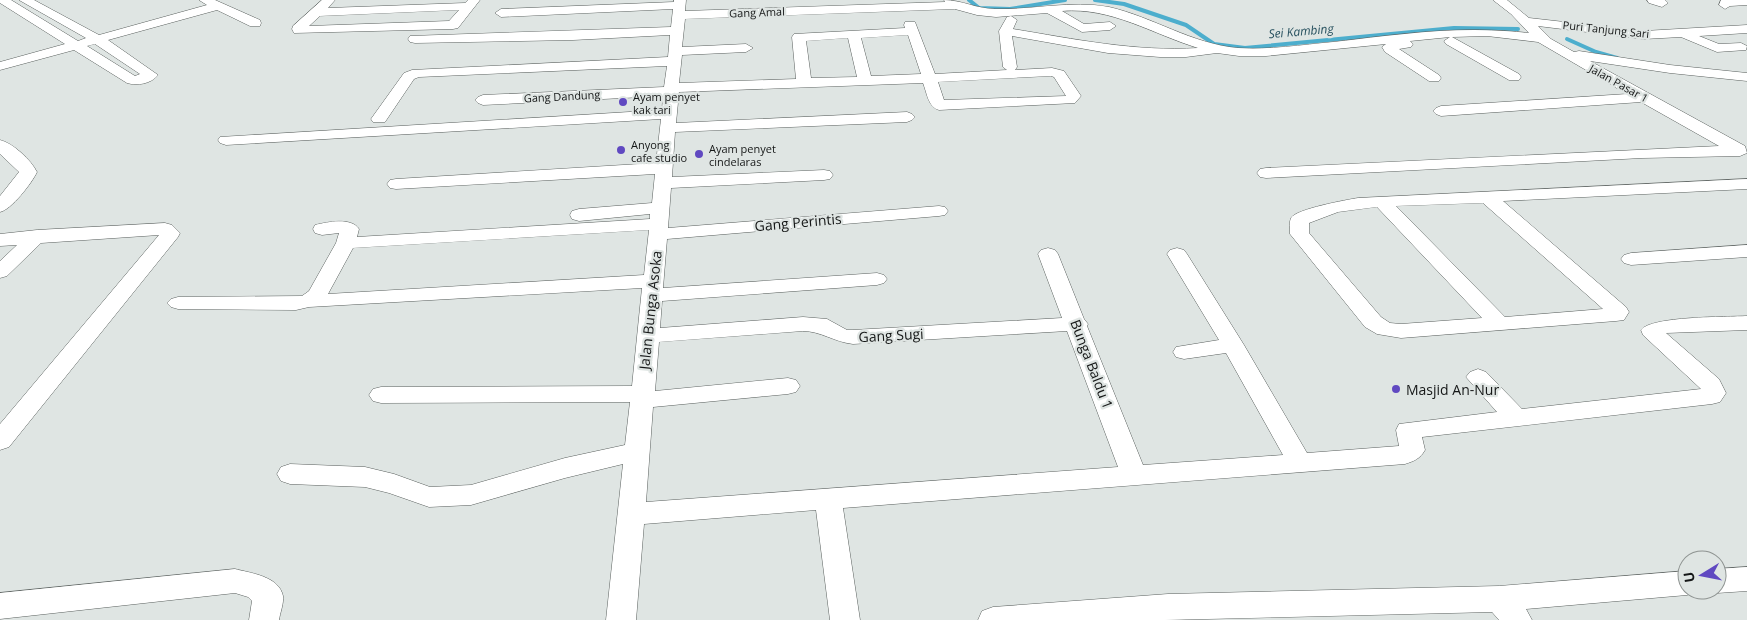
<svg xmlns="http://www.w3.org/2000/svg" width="1747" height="620" viewBox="0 0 1747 620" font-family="'Open Sans',sans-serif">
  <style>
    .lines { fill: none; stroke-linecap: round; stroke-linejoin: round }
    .stream { stroke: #4daecd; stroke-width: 4 }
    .minor-casing { stroke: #5a605e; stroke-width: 1 }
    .minor { fill: #fff; fill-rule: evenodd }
    .poi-dot { fill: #6049c1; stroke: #dfe5e3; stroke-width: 2 }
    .labels { text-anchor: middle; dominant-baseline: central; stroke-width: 4.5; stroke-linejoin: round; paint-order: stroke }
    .far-street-label { font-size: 11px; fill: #151717; stroke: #dfe5e3 }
    .far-poi-label { font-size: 11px; fill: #151717; stroke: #dfe5e3; text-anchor: start }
    .far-water-label { font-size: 12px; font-style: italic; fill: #254f5d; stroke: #dfe5e3 }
    .street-label { font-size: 14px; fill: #151717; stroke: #dfe5e3 }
    .poi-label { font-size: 14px; fill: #151717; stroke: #dfe5e3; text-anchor: start }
  </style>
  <rect width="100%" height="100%" fill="#dfe5e3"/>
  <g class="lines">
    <g class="stream">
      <polyline points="969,0 979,8 1010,9 1065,0"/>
      <polyline points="1095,0 1124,4 1186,25 1214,44 1245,48 1454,28 1518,29"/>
      <polyline points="1567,39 1596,52 1617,58"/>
    </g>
    <defs>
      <g id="minor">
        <path d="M0,0h11l67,41 8,-3 -67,-38h15l65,35 108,-30 -8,-5h16l45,20 1,3 -1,3h-10l-33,-16 -109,30 50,35c-7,9 -21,11 -31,8l-53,-33 -74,20v-8l65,-18 -65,-41zM95,44l45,30 -5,2 -48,-30z"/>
        <path d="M322,0h13l-7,8 137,-5 3,-3h12l-22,28 -5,1 -159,4 -2,-4 1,-3zM459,10l-10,11 -140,5 11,-10z"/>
        <path d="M674,0h12l-1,11 260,-9 -1,-2c18,0 33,9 51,9 38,1 76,-9 114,-2 44,10 83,37 129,41 31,2 64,-3 95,-6 68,-8 128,-17 196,-9l-18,-19 -18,-14h14l22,18 115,13 103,-6v8l-48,3 20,8 22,-1 6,3 -1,4 -29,2 -36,-15 -37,2 -106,-13 13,13 23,13 5,-1 91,14 77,8v8l-77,-8 -80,-12 155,85 2,7 -7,3 -98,2 -376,20 -6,-1 -3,-4 3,-4 6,-1 453,-22 -78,-44 -200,14 -5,-2 -3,-3 3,-3 5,-2 186,-12 -89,-52 -51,-6 -35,1 67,37 2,3 -2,3h-10l-63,-36 -2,-3 6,-4 -40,4 3,3 -2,3 -12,2 40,26 2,3 -2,3h-10l-44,-29 -3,-5 4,-3 -120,12h-27l-22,-3 -31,4h-26l-52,-4 -96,-17 5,31 -2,3 37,-2 12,3 17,25 -6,7 -136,7c-11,-3 -12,-17 -16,-27l-244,9 -3,31 231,-11 5,2 3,3 -3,3 -5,2 -232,10 -3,45 152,-7 6,1 3,4 -3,4 -6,1 -153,8 -3,40 271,-22 6,1 3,4 -3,4 -6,1 -272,23 -4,49 214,-15 7,2 3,4 -3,4 -7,2 -215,16 -2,27 143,-11 24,2 20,11h6l209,-12 -24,-64 3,-4 7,-2 7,2 3,4 26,65 4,5 -1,2 56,139 140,-10 -57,-102 -42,6 -8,-2 -3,-5 3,-5 43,-7 -52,-86 3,-4 7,-2 7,2 3,4 57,91 63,108 92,-7 -3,-16 3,-6 98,-12 -31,-35 4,-5 8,-3 8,3 36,37 179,-20 -58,-54 -2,-5c10,-14 86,-13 106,-14v14l-81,3 53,46 7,14 -6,9 -8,2 -290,33 3,13c-5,9 -11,11 -20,14l-562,44 17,112h-30l-14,-110 -172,14 -8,96h-30l17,-156 -58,14 -94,27 -42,2 -40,-14 -24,-6 -75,-3 -9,-3 -4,-7 4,-7 9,-3 75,3 29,7 36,13 41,-2 94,-27 60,-13 5,-43 -249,1 -8,-2 -4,-6 4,-6 8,-2 251,-1 10,-98 -333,19 -13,3 -118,-1 -7,-2 -4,-4 4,-4 7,-2 124,-1 7,-5 27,-48 3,-10 -17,2 -7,-2 -2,-4 2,-4c13,-3 36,-8 44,4l-2,8 293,-18v-5l-71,7 -7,-2 -2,-4 2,-4 7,-2 73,-6 3,-29 -259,15 -6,-1 -3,-4 3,-4 6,-1 260,-16 5,-44 -435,26 -6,-2 -2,-3 2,-3 442,-27 1,-14 -180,9 -5,-2 -3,-3 3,-3 5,-2 181,-8 3,-21 -248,11 -5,2 -29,43h-12l-2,-3 33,-46 8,-3 256,-13 2,-22 -97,5 -158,3 -5,-1 -2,-3 2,-3 261,-9 2,-18 -172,8 -6,-4 6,-4 173,-7zM955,9l22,6 19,2 51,-4 35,19 28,-2 6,-4 -6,-4 -26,2 -22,-13c50,-4 90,23 136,37 -62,4 -124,-9 -185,-19l4,-9 -6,-4 -4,1 -8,14 4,36 4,3 -72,4 -20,-52h-10l-1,3 1,3 -111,6 -2,3 4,42 -117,4 3,-28 64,-3 7,-4 -7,-4 -64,3 3,-28zM908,35l13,39 -50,2 -10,-38zM848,38l9,39 -46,1 -5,-37zM1051,76l3,1 12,19 -122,4 -6,-18zM649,230l-5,45 -316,19 25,-46zM803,331c18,0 31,11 50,13l214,-13 51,136 -472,35 7,-95 135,-13 8,-2 4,-6 -4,-6 -8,-2 -133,13 4,-49z"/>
        <polygon points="1647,0 1665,0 1668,3 1662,7 1649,3"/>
        <polygon points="1721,0 1747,0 1747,5 1730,6 1725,9 1719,5"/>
        <path d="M0,140c13,3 31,20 37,32 -5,11 -26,38 -37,40v-16l19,-24 -19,-18z"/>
        <path d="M1747,179v10l-244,12 123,106 3,5 -5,8 -8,1 -215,17 -24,-4 -12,-7 -75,-93c0,-5 -1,-12 1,-16 5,-9 55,-18 67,-20zM1483,203l120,106 -98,8 -109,-111zM1377,207l105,111 -81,6 -11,-1 -9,-6 -72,-84v-10l29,-11z"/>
        <polygon points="165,223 172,225 180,233 178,237 9,447 0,450 0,424 159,235 41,243 7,276 0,278 0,261 17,245 0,246 0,234 37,230"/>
        <polygon points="1747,245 1747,257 1631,265 1624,263 1621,259 1624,255 1631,253"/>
        <polygon points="1747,567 1747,591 1717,593 1708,590 1717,590 1717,569"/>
        <path d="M235,569c15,4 44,7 48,27 1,7 -3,17 -4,24h-30l3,-19 -4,-4 -13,-4 -235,26v-26z"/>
        <polygon points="1687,571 1687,590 1698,590 1697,592 1687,595 1526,609 1532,620 1499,620 1492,612 1165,620 978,620 982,611 993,607 1168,594 1499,586"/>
      </g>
    </defs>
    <use href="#minor" class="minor-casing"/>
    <use href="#minor" class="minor"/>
  </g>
  <g class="poi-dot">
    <circle cx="623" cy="102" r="5"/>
    <circle cx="621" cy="150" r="5"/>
    <circle cx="699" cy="154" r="5"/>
    <circle cx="1396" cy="389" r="5"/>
  </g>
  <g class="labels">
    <g class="far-street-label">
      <text transform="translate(757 12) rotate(-2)">Gang Amal</text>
      <text transform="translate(1606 29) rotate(6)">Puri Tanjung Sari</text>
      <text transform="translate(1619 83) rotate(29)">Jalan Pasar 1</text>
      <text transform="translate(562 96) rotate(-3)">Gang Dandung</text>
    </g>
    <g class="far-poi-label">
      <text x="633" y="96">Ayam penyet<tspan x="633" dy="13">kak tari</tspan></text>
      <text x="631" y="144">Anyong<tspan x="631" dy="13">cafe studio</tspan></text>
      <text x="709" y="148">Ayam penyet<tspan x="709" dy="13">cindelaras</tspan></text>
    </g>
    <g class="far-water-label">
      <text transform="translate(1301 31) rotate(-5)">Sei Kambing</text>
    </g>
    <g class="street-label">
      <text transform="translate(798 222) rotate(-5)">Gang Perintis</text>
      <text transform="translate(650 310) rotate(-84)">Jalan Bunga Asoka</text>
      <text transform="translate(891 335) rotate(-3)">Gang Sugi</text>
      <text transform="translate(1092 364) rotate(69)">Bunga Baldu 1</text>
    </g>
    <g class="poi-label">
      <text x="1406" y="389">Masjid An-Nur</text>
    </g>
  </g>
  <g transform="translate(1702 575) rotate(260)"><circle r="24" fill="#dfe5e3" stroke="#8e9391"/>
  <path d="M0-4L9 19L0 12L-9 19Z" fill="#6049c1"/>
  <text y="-8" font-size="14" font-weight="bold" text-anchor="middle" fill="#151717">U</text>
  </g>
</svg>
